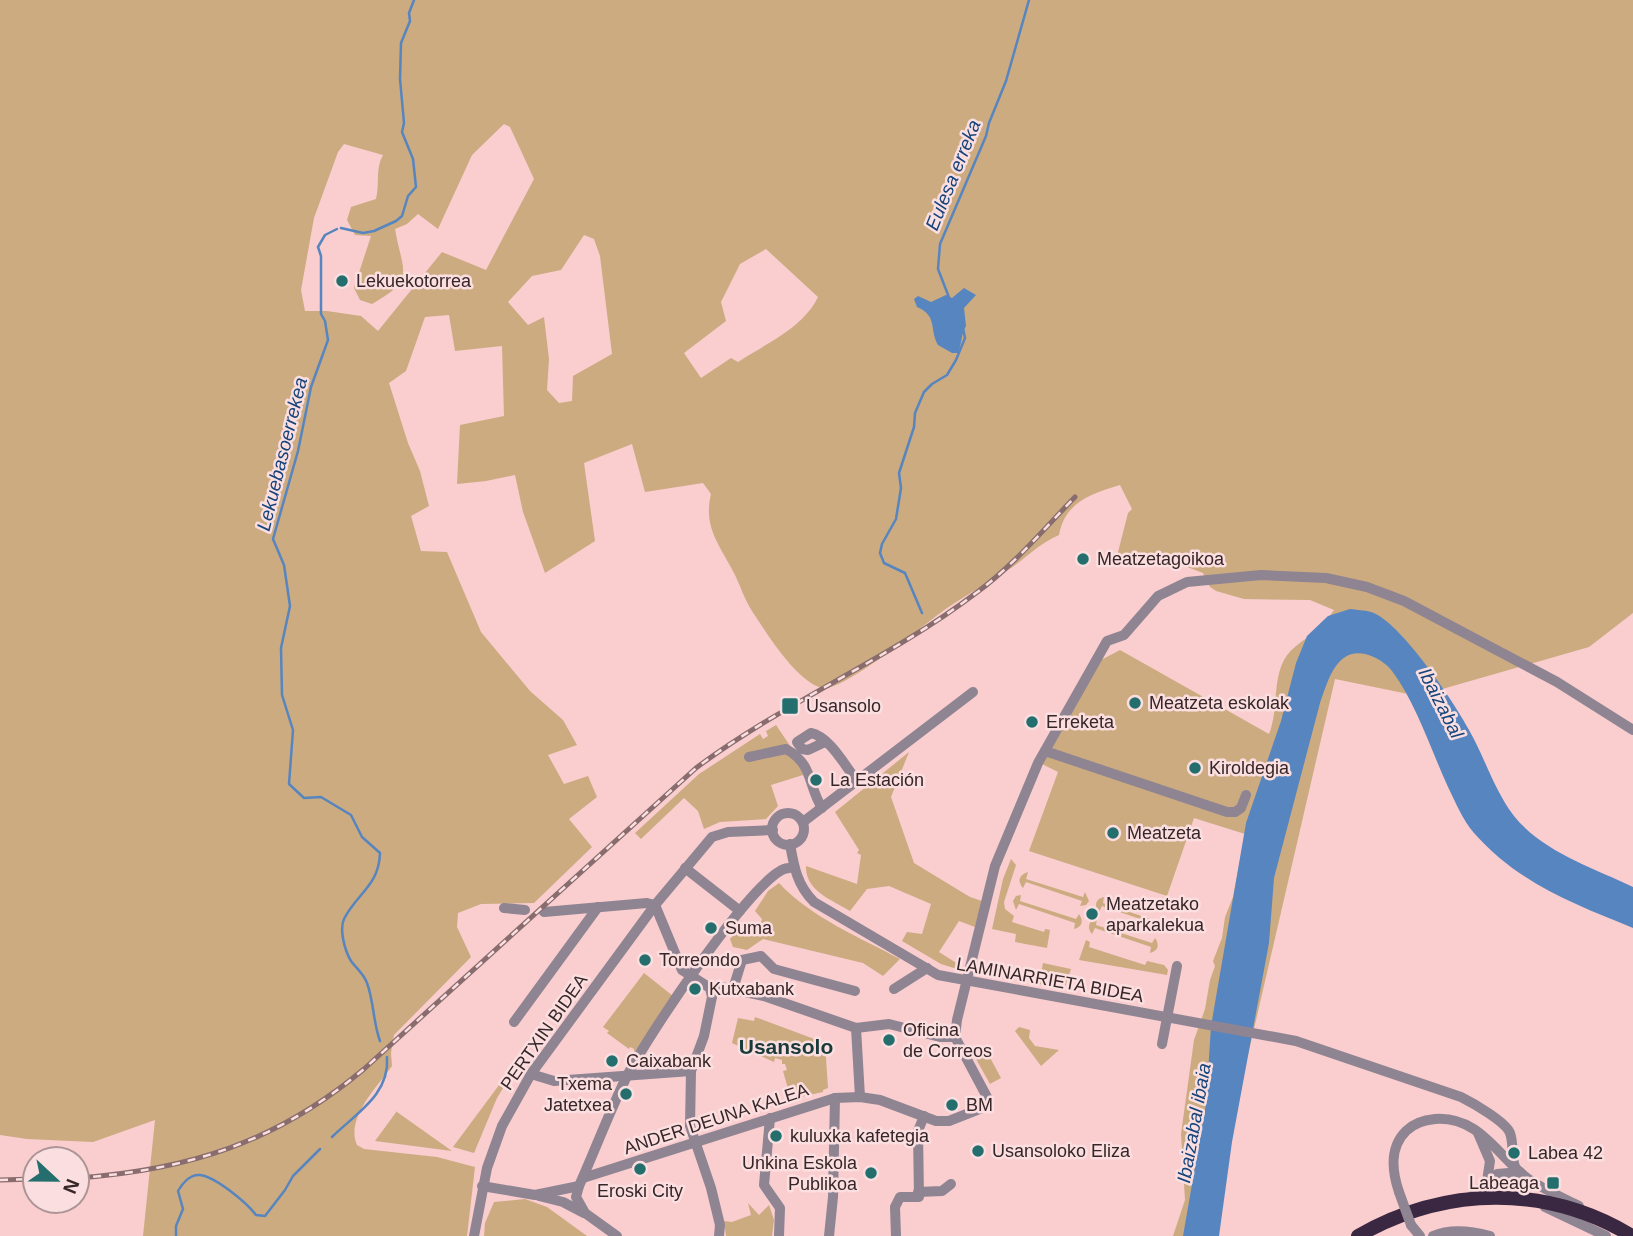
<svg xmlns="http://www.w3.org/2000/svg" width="1633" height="1236" viewBox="0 0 1633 1236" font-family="Helvetica,sans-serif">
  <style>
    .green { fill: #ccab80; fill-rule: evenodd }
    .water { fill: #5785bf }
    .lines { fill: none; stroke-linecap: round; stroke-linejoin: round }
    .stream { stroke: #5785bf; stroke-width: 2.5 }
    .minor { stroke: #8e8492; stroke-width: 10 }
    .highway { stroke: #3a2842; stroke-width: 14 }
    .rail-casing { stroke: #896d6e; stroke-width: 5 }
    .rail { stroke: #fbdfe0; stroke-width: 2.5; stroke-dasharray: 8; stroke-linecap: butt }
    .minor-bridge { stroke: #8e8492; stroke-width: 10 }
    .poi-dot { fill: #246f6e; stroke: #fbdfe0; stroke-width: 2.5 }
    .labels { text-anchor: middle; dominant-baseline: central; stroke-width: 5; stroke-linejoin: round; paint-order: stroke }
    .poi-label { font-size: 18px; fill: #372627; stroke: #fbdfe0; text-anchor: start }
    .street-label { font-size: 18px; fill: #372627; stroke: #fbdfe0 }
    .water-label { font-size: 19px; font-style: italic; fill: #15447b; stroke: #fbdfe0 }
    .quarter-label { font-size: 21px; font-weight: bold; fill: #183a3a; stroke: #fbdfe0 }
  </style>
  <rect width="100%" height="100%" fill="#facdcf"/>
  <g class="green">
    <path d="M0,0h1633v613l-44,34 -171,49 -83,-17 -129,557h-33l12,-36 -4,-66 13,-94 11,-31 5,-29 5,-14 -2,-5 9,-23 3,-21 8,-20 12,-63 -51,-16 -27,78 -138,-45 29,-79 -16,-8 59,-104 19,-10 149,84c10,-24 3,-51 15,-74 7,-13 21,-20 32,-29 7,-6 13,-14 18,-21l-24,-10 -66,-1 -28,-8 -6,-4 -7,-14 -37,-14 -35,3 -14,-6 11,-43 4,-4 -12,-24c-29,9 -55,17 -61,50 -19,8 -32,22 -48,33 -21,14 -43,26 -64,40 -20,14 -104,84 -124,80 -26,-5 -57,-56 -71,-77 -8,-13 -12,-26 -18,-38 -15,-29 -31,-46 -23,-79l-8,-11 -58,9 -13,-48 -48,19 11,78 -50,32 -22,-61 -8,-37 -29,6 -29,3 3,-59 44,-9 -2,-70 -47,5 -6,-36 -24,2 -19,54 -17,12 19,60 12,28 9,35 -18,10 10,35 26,1 34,80 49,59 33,29 14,25 -29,10 16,29 24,-8 9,21 -28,22 23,28 -58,56 -53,1 -23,9 -1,14 14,30 -77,78 -3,18 1,13c-14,20 -47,52 -35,79l7,4 73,8 38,10 -8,69h-324l12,-116 -62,22 -66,-3 -27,-4zM504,124l6,3 24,52 -48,91 -44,-18 -64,79 -17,-15 -34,-5h-22l-4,-21 13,-72 24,-66 6,-8 39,11c-8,14 -3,28 -7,44l-25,8 -4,13 8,15 16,1 -17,52 6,12 12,4c45,-25 30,-33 23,-75l12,-5 11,-10 20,15 34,-74zM584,235l10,4 6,17 12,98 -39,22 -1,25 -13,2 -12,-13 2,-31 -5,-42 -16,8 -20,-23 24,-26 29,-6zM766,249l52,48c-15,31 -51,46 -80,65l-7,-4 -30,20 -17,-25 42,-32 -5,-19 19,-38z"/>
    <polygon points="776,725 801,762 803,775 771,785 778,806 766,819 720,822 704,829 698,811 684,798 641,839 635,833 699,774 760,734 763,739 768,736 766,731"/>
    <path d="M909,752l-18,45 23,66 56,34 12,4 -7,26 -16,-6 -20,31 19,12 -1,5 -16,-5 -39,-23 5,-9 15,2 9,-30 -42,-18 -22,3 -17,22c-18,-11 -45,-20 -44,-45l51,18 4,-29 -4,-2 2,-3 -24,-38z"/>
    <polygon points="1011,859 1016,865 1004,902 1005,909 1014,916 1012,922 1044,932 1045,929 1050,930 1047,948 1015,942 1016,934 992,929 1003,879"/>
    <path d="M1028,872l-2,7 57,18 2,-5 4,9 -3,4 -6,1 2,-5 -56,-19 -3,6c-6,-7 -4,-13 5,-16z"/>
    <path d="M779,883c33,35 80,54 121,76l-17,17 -20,-13 -100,-24 -16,11 -14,-3 -3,-8 9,-11 10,6 10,-4 3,-11 -7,-8 13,-20z"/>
    <path d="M1021,895l-1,6 56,18 3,-5c5,7 3,13 -5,15l1,-6 -56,-19 -3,6 -3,-9 3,-5z"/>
    <path d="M1104,897l-1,6 56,19 3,-6c5,7 3,13 -5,15l1,-6 -56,-19 -3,6c-5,-6 -4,-13 5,-15z"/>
    <path d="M1097,919l-1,6 56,18 3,-5c5,7 3,13 -5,15l1,-6 -56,-19 -3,6c-4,-5 -4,-9 0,-14z"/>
    <polygon points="1086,940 1090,942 1089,947 1145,965 1147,961 1164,965 1168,970 1167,975 1079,960"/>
    <polygon points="1043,963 1071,969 1065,987 1039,984"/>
    <polygon points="644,973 673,996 673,1000 634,1053 634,1049 630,1047 629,1049 607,1033 609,1031 603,1027"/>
    <polygon points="755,1017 825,1043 828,1088 823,1090 823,1092 791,1099 783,1071 787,1070 785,1064 782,1064 782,1060 775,1058 774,1062 732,1043 738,1018 754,1021"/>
    <polygon points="1019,1027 1030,1030 1029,1038 1035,1046 1059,1050 1041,1066 1015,1031"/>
    <polygon points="987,1052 1001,1078 990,1084 976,1059"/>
    <polygon points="508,1073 511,1075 497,1098 474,1153 453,1147"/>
    <polygon points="397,1111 397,1112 452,1151 375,1141"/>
    <polygon points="525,1199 547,1207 587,1236 484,1236 485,1223 494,1202"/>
    <polygon points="748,1203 759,1215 769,1205 774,1220 772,1236 726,1236 724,1221 732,1222 751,1215"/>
  </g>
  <g class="water">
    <path d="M964,288l12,7 -12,13 2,18c-5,9 -4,17 -8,27h-6l-14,-8c-9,-16 0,-29 -21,-38l-3,-8 4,-3 13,6 15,-7 6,3z"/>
    <path d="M1350,609c6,1 14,1 21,3 29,9 83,90 98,118 16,28 25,60 45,86 29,36 78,51 119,71v41c-59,-24 -115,-45 -159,-95 -12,-14 -18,-30 -26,-46 -17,-37 -32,-84 -56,-116 -6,-8 -17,-15 -27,-17 -29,-6 -37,27 -45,49l-46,175 -5,65 -37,199 -13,94h-36l23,-132 5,-78 35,-203 35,-102 15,-58 11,-27 21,-20z"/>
  </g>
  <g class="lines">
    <g class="stream">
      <polyline points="341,228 363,233 374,231 396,221 402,216 408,196 416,187 413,159 402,132 404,123 400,79 401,43 410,21 409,13 414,0"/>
      <path d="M337,229l-12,6 -7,12 3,9v58l4,7 3,19 -17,47 -13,64 -25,88 11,26 6,41 -9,42 1,47 11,35 -4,54 15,14 17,-1 30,18 11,22 18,16c-1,33 -23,40 -36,66 -5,11 1,32 7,42 5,7 13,13 16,22 7,19 6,39 13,58"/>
      <polyline points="950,300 938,269 940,244 986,136 989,123 1006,81 1029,0"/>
      <polyline points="922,613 905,573 884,563 880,553 882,544 896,519 901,488 899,473 914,427 915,413 924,392 932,384 947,375 956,360 965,338 963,328"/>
      <path d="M332,1137c23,-23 58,-42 55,-80"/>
      <path d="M176,1236v-10l7,-17 -5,-18c4,-7 12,-17 22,-16 16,2 47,28 56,40l9,1 20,-26 8,-14 27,-27"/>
    </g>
    <g class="minor">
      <path d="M825,742l-17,8 -6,-1 -5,-7 14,-9c19,4 34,33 46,48"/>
      <polyline points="1045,751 1227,812 1235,812 1241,808 1246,795"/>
      <path d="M749,757l37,-8c28,16 21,35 36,59"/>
      <circle cx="788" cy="829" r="16"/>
      <polyline points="803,822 973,692"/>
      <path d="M790,844c4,23 7,41 24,58l124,73 358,66 165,56c12,6 45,25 49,36 4,11 1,23 5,34"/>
      <polyline points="685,868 740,911"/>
      <polyline points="504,908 525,910"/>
      <polyline points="544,912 647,903 655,905 682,970 710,988 712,997 704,1036 691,1071 690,1126 711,1188 720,1225 719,1236"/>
      <polyline points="710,988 721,987 764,996 856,1028 889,1024 940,1037 955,1037"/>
      <polyline points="733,989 742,960 761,956 774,969 855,991"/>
      <polyline points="894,989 927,968"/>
      <polyline points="514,1022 598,907"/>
      <polyline points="856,1028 860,1097"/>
      <polyline points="1162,1044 1177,966"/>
      <polyline points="531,1074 554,1081 691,1071"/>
      <polyline points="770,1118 764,1185 780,1208 779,1236"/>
      <polyline points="1478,1133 1490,1161 1487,1181"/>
      <polyline points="583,1178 835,1098 860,1097 880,1100 936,1121 949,1121 982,1108 987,1097 955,1037 957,1020 995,866 1038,763 1107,641 1124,635 1158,596 1187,582 1261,575 1326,578 1367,587 1404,601 1557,682 1633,730"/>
      <polyline points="482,1186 535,1195 579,1186"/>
      <polyline points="918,1192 942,1191 951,1184"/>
      <path d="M1399,1192c-7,-21 -10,-44 7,-61 8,-8 17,-11 29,-12 44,-3 62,36 92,59 16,11 34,19 52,28"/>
      <polyline points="539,1196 563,1202 584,1213"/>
      <polyline points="1471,1197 1497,1174 1520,1172"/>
      <polyline points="1545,1207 1606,1236"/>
      <polyline points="1411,1225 1420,1236"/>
      <polyline points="474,1236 487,1168 502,1126 531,1074 655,905 712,837 728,832 773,830"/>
      <path d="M617,1236l-32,-23 -9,-16 3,-11c16,-36 30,-73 47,-108 19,-38 123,-195 158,-209 3,-1 7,-1 10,-2"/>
      <polyline points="829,1236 833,1197 835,1098"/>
      <polyline points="896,1236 895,1207 900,1197 919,1197 918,1131 924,1116"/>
      <path d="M1433,1236c18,-8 39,-5 57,0"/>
    </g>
    <path class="highway" d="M1358,1236c87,-50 188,-52 274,0"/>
    <defs>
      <g id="rail">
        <path d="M77,1178c112,-8 200,-36 287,-109l332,-301c88,-66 192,-108 280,-175 37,-27 67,-63 99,-96"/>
        <polyline points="0,1180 35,1179"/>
      </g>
    </defs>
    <use href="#rail" class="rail-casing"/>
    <use href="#rail" class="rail"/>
    <polyline class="minor-bridge" points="1399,1192 1411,1225"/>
  </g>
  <g class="poi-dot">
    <circle cx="342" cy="281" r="7"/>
    <circle cx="1083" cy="559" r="7"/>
    <circle cx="1135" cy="703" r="7"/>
    <rect x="781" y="697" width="18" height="18" rx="3.5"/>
    <circle cx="1032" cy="722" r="7"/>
    <circle cx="1195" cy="768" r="7"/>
    <circle cx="816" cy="780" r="7"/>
    <circle cx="1113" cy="833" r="7"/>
    <circle cx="1092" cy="914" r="7"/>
    <circle cx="711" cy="928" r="7"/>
    <circle cx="645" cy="960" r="7"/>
    <circle cx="695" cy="989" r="7"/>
    <circle cx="889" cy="1040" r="7"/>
    <circle cx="612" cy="1061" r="7"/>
    <circle cx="626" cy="1094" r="7"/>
    <circle cx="952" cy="1105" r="7"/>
    <circle cx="776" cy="1136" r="7"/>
    <circle cx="978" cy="1151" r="7"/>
    <circle cx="1514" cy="1153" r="7"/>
    <circle cx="640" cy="1169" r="7"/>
    <circle cx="871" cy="1173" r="7"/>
    <rect x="1546" y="1176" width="14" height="14" rx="3.5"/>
  </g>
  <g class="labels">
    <g class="poi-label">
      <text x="356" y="281">Lekuekotorrea</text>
      <text x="1097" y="559">Meatzetagoikoa</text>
      <text x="1149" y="703">Meatzeta eskolak</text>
      <text x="806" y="706">Usansolo</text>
      <text x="1046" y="722">Erreketa</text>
      <text x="1209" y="768">Kiroldegia</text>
      <text x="830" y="780">La Estación</text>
      <text x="1127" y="833">Meatzeta</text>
      <text x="1106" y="904">Meatzetako<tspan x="1106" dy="21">aparkalekua</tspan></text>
      <text x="725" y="928">Suma</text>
      <text x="659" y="960">Torreondo</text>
      <text x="709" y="989">Kutxabank</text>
      <text x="903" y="1030">Oficina<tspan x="903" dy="21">de Correos</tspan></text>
      <text x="626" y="1061">Caixabank</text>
      <text x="612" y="1084" text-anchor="end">Txema<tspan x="612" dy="21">Jatetxea</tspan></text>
      <text x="966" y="1105">BM</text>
      <text x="790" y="1136">kuluxka kafetegia</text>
      <text x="992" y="1151">Usansoloko Eliza</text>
      <text x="1528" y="1153">Labea 42</text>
      <text x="857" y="1163" text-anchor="end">Unkina Eskola<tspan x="857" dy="21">Publikoa</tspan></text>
      <text x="1539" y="1183" text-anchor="end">Labeaga</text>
      <text x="640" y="1191" text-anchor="middle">Eroski City</text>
    </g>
    <g class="street-label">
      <text transform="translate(1050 980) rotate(10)">LAMINARRIETA BIDEA</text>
      <text transform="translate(544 1032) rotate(-55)">PERTXIN BIDEA</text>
      <text transform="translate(716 1119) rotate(-18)">ANDER DEUNA KALEA</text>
    </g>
    <g class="water-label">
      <text transform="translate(953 175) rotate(-68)">Eulesa erreka</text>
      <text transform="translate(282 454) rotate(-76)">Lekuebasoerrekea</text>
      <text transform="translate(1441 703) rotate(63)">Ibaizabal</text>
      <text transform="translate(1194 1123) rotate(-80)">Ibaizabal ibaia</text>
    </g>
    <g class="quarter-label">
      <text x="786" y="1046">Usansolo</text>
    </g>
  </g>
  <g transform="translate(56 1180) rotate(112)"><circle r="33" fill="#fbdfe0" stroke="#ad9596" stroke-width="2"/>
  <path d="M0-5L12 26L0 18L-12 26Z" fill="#246f6e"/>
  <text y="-10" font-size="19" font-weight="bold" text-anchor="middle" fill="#372627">N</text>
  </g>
</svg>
